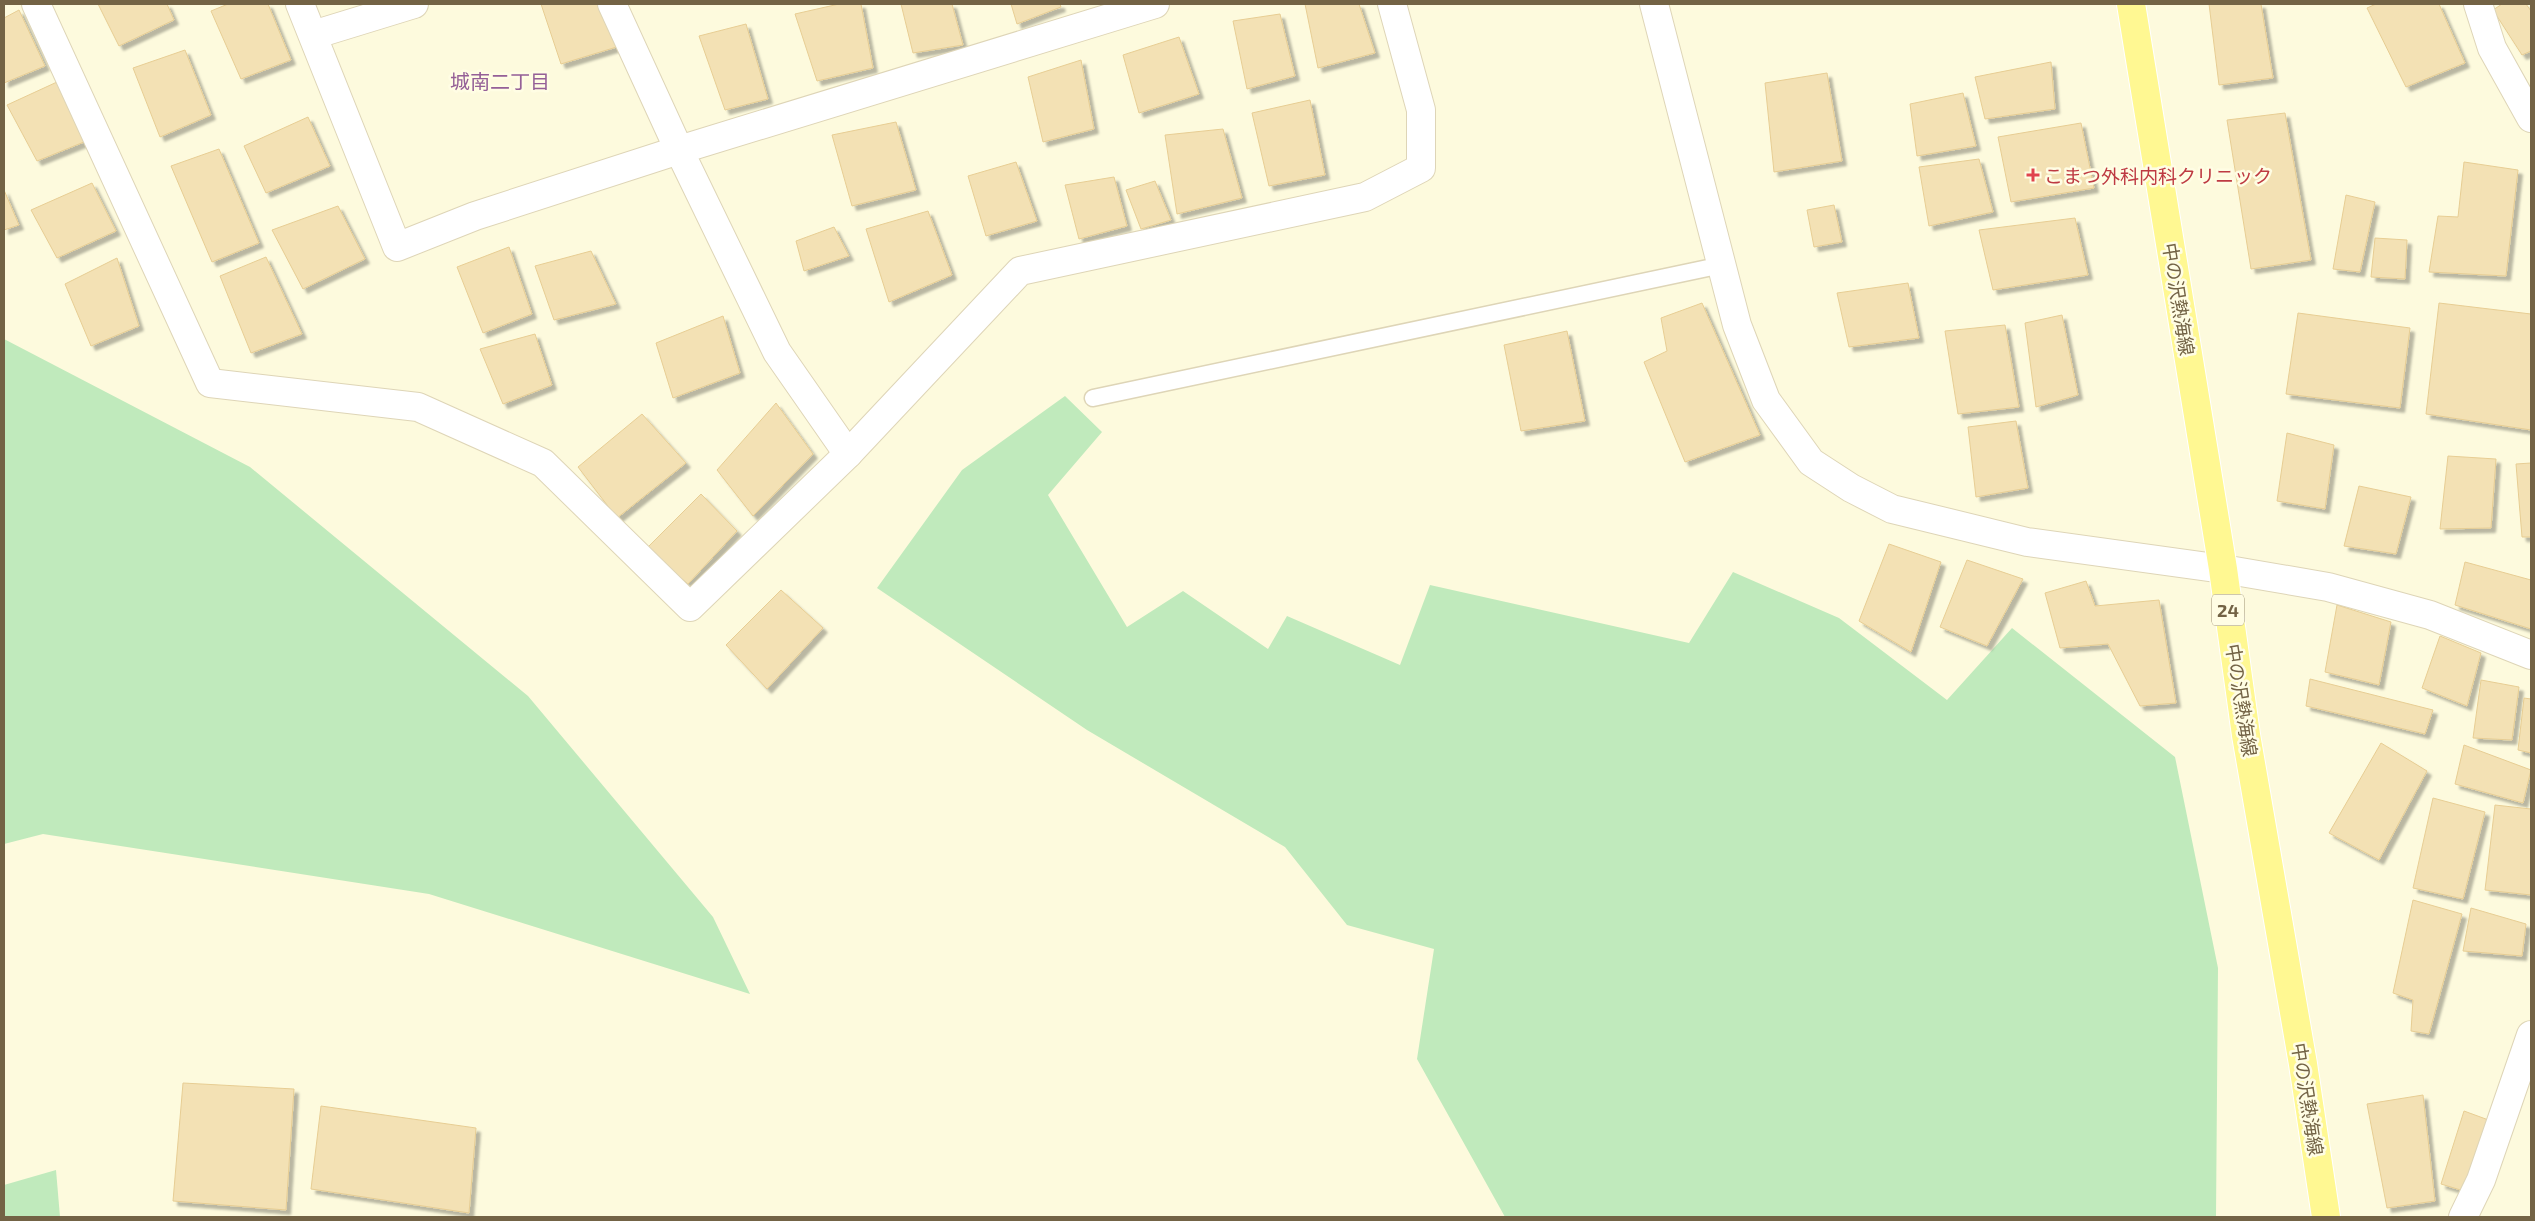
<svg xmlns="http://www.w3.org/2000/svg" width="2535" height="1221" viewBox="0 0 2535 1221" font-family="'Exo 2','Noto Sans JP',sans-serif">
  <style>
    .green { fill: #c0eabc }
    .building { fill: #f3e1b4; stroke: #e7cd93; filter: url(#shadow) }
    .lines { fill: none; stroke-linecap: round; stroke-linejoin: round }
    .service-casing { stroke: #ded5b7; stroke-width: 19 }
    .minor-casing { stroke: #ded5b7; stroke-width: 30 }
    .tertiary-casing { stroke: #ded5b7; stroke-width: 30 }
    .primary-casing { stroke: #fff; stroke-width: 30 }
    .service { stroke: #fff; stroke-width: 16 }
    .minor { stroke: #fff; stroke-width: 28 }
    .tertiary { stroke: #fff; stroke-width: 28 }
    .primary { stroke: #fff892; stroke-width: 28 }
    .health-dot { fill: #e0444e; stroke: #fffde4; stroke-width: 2 }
    .labels { text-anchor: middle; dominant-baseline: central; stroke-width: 5; stroke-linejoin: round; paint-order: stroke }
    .shield { fill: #fffde4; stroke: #9d9175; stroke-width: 1 }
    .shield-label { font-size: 18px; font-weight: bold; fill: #736345 }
    .health-label { font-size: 19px; fill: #be3a42; stroke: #fffde4; text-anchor: start }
    .street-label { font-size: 19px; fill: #736345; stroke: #fffde4 }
    .neighbourhood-label { font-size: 20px; fill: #956097; stroke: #fffde4 }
  </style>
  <defs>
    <filter id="shadow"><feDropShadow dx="4.5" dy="4.5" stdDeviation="1" flood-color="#0004"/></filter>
  </defs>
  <rect width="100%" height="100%" fill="#fdfadd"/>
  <g class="green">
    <polygon points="4,339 250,467 528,696 713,917 750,994 429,894 43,834 4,844"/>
    <polygon points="1065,396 1102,432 1048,495 1127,627 1183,591 1268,649 1287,616 1400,665 1430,585 1689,643 1733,572 1839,618 1947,700 2012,628 2175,757 2218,968 2216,1217 1505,1217 1417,1059 1434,949 1347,925 1285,847 1087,730 877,588 962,470"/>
    <polygon points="56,1170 60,1217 4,1217 4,1185"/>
  </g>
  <g class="building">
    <polygon points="98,4 167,4 174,20 119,46"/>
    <polygon points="228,4 268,4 291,60 241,79 211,11"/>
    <polygon points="541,4 598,4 620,46 561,64"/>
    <polygon points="839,4 861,4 873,68 817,81 795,14"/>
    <polygon points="901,4 952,4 963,45 913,53"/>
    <polygon points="1011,4 1060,4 1061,7 1017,24"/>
    <polygon points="1305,4 1359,4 1375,53 1318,68"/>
    <polygon points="2209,4 2261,4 2273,78 2219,85"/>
    <polygon points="2376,4 2439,4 2465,63 2406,87 2367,8"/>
    <polygon points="2502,4 2526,4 2531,11 2531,51 2522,55 2493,10"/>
    <polygon points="19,10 45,66 4,83 4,18"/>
    <polygon points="1280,14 1295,76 1247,89 1233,21"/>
    <polygon points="746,24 768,99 725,110 699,36"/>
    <polygon points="1179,37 1199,94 1139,113 1123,55"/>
    <polygon points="185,50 211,115 160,137 133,68"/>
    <polygon points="1081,60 1094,129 1043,142 1028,77"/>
    <polygon points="2051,62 2055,109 1985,119 1975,77"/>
    <polygon points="1827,73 1842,161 1774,172 1765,83"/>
    <polygon points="57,82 84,142 37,161 7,105"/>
    <polygon points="1963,93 1976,146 1917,156 1910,104"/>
    <polygon points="1310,100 1325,175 1269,186 1252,113"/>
    <polygon points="2285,113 2311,260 2251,269 2227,120"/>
    <polygon points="308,117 330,166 266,193 244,146"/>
    <polygon points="896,122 916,190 852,206 832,135"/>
    <polygon points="2081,123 2094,188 2011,202 1998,137"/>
    <polygon points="1223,129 1242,198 1177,214 1165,135"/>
    <polygon points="219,149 259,243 212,262 171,166"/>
    <polygon points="1979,159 1993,212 1929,226 1919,167"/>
    <polygon points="1016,162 1037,221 986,236 968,176"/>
    <polygon points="2464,162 2518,170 2506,276 2429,272 2438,216 2458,217"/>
    <polygon points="1114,177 1127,226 1079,239 1065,185"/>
    <polygon points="1155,181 1171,220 1141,229 1126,190"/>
    <polygon points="92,183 116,231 57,258 31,210"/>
    <polygon points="4,190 19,225 4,230"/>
    <polygon points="2346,195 2375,202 2360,272 2333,269"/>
    <polygon points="1834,205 1842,242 1814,247 1807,210"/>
    <polygon points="338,206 365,259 303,289 272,230"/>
    <polygon points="928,211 952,275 889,302 866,229"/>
    <polygon points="2075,218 2088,275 1993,290 1979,230"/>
    <polygon points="834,227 849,256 804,271 796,241"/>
    <polygon points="2375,238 2407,240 2405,279 2371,277"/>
    <polygon points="509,247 532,314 483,333 457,267"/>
    <polygon points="591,251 616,304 554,320 535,266"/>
    <polygon points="266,257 302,334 251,353 220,276"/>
    <polygon points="117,258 139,326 91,346 65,284"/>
    <polygon points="1908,283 1919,338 1849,347 1837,293"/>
    <polygon points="1702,303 1760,435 1685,462 1644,362 1667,351 1661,318"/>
    <polygon points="2439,303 2531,314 2531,430 2426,414"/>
    <polygon points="2298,313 2410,328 2400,408 2286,394"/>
    <polygon points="2062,315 2078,395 2036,407 2025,323"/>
    <polygon points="723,316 740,373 673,398 656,343"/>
    <polygon points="2005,325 2019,407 1958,414 1945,331"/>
    <polygon points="1567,331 1585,421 1521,431 1504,345"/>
    <polygon points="535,334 552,385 503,404 480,349"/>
    <polygon points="776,403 813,454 753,516 717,470"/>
    <polygon points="642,414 686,463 617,518 578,467"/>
    <polygon points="2016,421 2028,488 1976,497 1968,427"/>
    <polygon points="2287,433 2334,445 2325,509 2277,501"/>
    <polygon points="2448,456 2496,459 2491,528 2440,529"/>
    <polygon points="2531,463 2531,537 2522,537 2516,464"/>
    <polygon points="2359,486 2411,497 2396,554 2344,546"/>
    <polygon points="701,494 737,531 688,584 646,549"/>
    <polygon points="1889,544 1941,562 1911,652 1859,621"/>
    <polygon points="1967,560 2023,579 1987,646 1940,627"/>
    <polygon points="2465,562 2531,580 2531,629 2455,605"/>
    <polygon points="2086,581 2095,606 2159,600 2176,703 2140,706 2108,644 2060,648 2045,593"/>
    <polygon points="781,590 823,628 767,689 726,645"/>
    <polygon points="2337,605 2391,622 2379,685 2325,672"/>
    <polygon points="2440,636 2481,653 2467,706 2422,688"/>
    <polygon points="2310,679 2433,710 2425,734 2306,706"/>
    <polygon points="2481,680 2519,687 2512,740 2473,738"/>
    <polygon points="2524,698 2531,699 2531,753 2518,750"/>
    <polygon points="2381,743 2427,771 2379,860 2329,833"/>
    <polygon points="2464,745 2531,770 2523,803 2455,784"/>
    <polygon points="2433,798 2485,812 2463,899 2413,888"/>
    <polygon points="2495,805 2531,809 2531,895 2485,890"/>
    <polygon points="2413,900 2462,914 2429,1034 2411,1031 2413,1000 2393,993"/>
    <polygon points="2471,908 2526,924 2522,956 2463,951"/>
    <polygon points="183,1083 294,1089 286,1210 173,1201"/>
    <polygon points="2423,1095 2435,1201 2387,1208 2367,1104"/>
    <polygon points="321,1106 476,1128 469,1213 311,1189"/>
    <polygon points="2464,1111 2494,1122 2467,1192 2441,1184"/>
  </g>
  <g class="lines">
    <defs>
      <polyline id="service" points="1093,398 1722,265"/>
      <g id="minor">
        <polyline points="612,4 679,150 777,352 848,454"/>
        <polyline points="2478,4 2492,48 2531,118"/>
        <polyline points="313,35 414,4"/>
        <polyline points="2223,569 2328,587 2430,615 2531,655"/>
        <polyline points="2463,1217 2481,1180 2531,1035"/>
      </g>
      <g id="tertiary">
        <polyline points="36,4 210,383 418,407 543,463 690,607 848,454 1020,271 1365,197 1421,168 1421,110 1392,4"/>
        <polyline points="300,4 397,247 475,216 679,150 1155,4"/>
        <polyline points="1654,4 1737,325 1766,400 1811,462 1851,488 1892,509 2027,542 2223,569"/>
      </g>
      <polyline id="primary" points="2131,4 2223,569 2246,735 2303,1064 2326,1217"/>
    </defs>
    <use href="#service" class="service-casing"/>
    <use href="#minor" class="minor-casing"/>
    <use href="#tertiary" class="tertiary-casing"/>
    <use href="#primary" class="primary-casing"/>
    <use href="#service" class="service"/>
    <use href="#minor" class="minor"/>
    <use href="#tertiary" class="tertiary"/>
    <use href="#primary" class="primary"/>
  </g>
  <path class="health-dot" d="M2030.5 167.5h5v5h5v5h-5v5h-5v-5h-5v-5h5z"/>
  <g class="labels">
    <rect class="shield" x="2212" y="594.5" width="32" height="31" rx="4"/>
    <g class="shield-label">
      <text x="2228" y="610">24</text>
    </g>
    <g class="health-label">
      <text x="2044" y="175">こまつ外科内科クリニック</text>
    </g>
    <g class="street-label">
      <text transform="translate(2179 299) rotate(81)">中の沢熱海線</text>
      <text transform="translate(2242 700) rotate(81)">中の沢熱海線</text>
      <text transform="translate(2308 1099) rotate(81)">中の沢熱海線</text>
    </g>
    <g class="neighbourhood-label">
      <text x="500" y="81">城南二丁目</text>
    </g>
  </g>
  <rect width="2535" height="1221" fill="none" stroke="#736345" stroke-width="10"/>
</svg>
